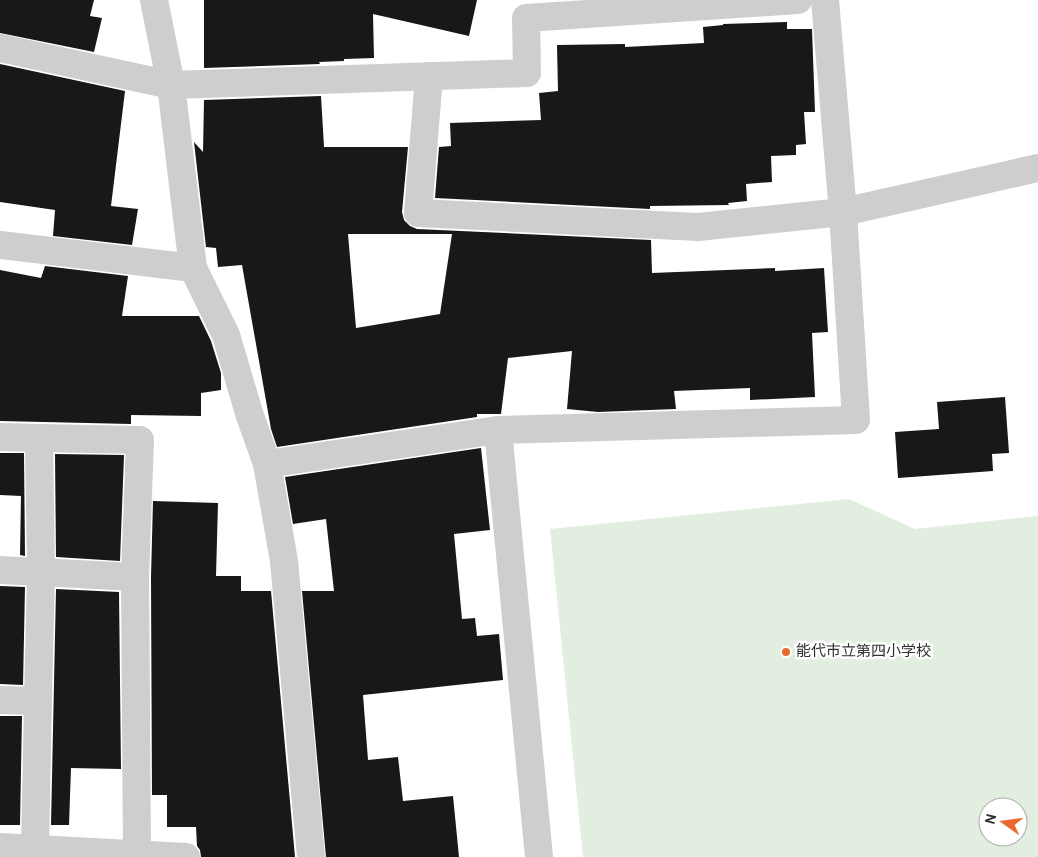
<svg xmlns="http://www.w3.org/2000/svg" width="1038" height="857" viewBox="0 0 1038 857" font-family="Overpass,'Noto Sans JP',sans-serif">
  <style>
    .green { fill: #e2eee0; fill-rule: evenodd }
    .building { fill: #181818; fill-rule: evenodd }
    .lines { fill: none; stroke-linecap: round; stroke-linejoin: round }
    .minor { stroke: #cecece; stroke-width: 28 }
    .poi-dot { fill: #ea6931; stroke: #fff; stroke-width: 2 }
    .labels { text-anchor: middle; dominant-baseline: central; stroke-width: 5; stroke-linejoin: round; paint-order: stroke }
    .poi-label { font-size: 15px; fill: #313131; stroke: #fff; text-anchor: start }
  </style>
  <rect width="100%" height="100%" fill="#fff"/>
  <path class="green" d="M849,499l66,30 123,-13v341h-455l-33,-328zM988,807h30v30h-30z"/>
  <g class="building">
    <polygon points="0,0 94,0 90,16 102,18 94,52 0,33"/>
    <polygon points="204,0 373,0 373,1 373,0 477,0 469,36 373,14 374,58 344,59 344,61 319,62 320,64 204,68"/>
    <polygon points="787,22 787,29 812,29 815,112 804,112 806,144 796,145 796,155 771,156 772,182 746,184 747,201 728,203 729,205 650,206 650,209 435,198 439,147 451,146 450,123 541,120 539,93 558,91 557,45 625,44 625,47 704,43 703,27 723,25 723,24"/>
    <polygon points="0,64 125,91 111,206 138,209 132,245 53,236 55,210 0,202"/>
    <path d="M321,96l3,51h84l-6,65 2,8 6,6 7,3 234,11 1,33 123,-5v3l49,-3 4,64 -16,1 3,64 -65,3v-12l-76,3 2,18 -78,3 -31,-3 5,-58 -64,7 -7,56h-24v3l-200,30 -6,-18 -29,-164 -24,2 -2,-19 -10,-1 -12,-105 9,10 1,-52zM348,234h104l-12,80 -84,14z"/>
    <polygon points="45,266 128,276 122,316 199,316 211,341 221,373 221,390 201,393 201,416 131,415 131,424 0,421 0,270 41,278"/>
    <polygon points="1005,397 1009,453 992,454 993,471 898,478 895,432 939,429 937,402"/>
    <polygon points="481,448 490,530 454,534 462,619 475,618 477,636 499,634 503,680 363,695 368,760 398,757 403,801 453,796 459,857 326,857 302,591 334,591 326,519 293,524 285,477"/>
    <polygon points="0,453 24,453 25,556 20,555 21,496 0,495"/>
    <polygon points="55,454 124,455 120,561 56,557"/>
    <polygon points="153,501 218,503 216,576 241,576 241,591 271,591 295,857 201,857 200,850 197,846 196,827 167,827 167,795 152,795 151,577"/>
    <polygon points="0,586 25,587 23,685 0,684"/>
    <polygon points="56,589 119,592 121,769 71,768 69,825 51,825"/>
    <polygon points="0,716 22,716 20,825 0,825"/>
  </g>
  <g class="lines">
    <g class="minor">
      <polyline points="154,0 171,85 193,268 226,335 249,413 267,464 284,561 311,857"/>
      <polyline points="0,48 171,85 527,73 526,18 798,0"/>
      <polyline points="429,76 418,213 698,227 843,212 1038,168"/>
      <polyline points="0,245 193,268"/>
      <polyline points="0,437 39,438 41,572 38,701 0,700"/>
      <polyline points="39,438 140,440 135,577 137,854"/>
      <polyline points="267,464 498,430"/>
      <polyline points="0,570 135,577"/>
      <polyline points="0,847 186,857"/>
      <polyline points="35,849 38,701"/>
      <polyline points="539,857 498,430 856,420 843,212 825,0"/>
    </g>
  </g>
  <circle class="poi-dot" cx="786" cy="652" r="5"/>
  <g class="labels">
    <g class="poi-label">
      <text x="796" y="652">能代市立第四小学校</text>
    </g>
  </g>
  <g transform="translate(1003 822) rotate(284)"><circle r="24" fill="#ffffff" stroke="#adadad"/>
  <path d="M0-4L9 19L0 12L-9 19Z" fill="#ea6931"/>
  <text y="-8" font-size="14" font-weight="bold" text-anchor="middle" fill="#313131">N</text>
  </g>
</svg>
